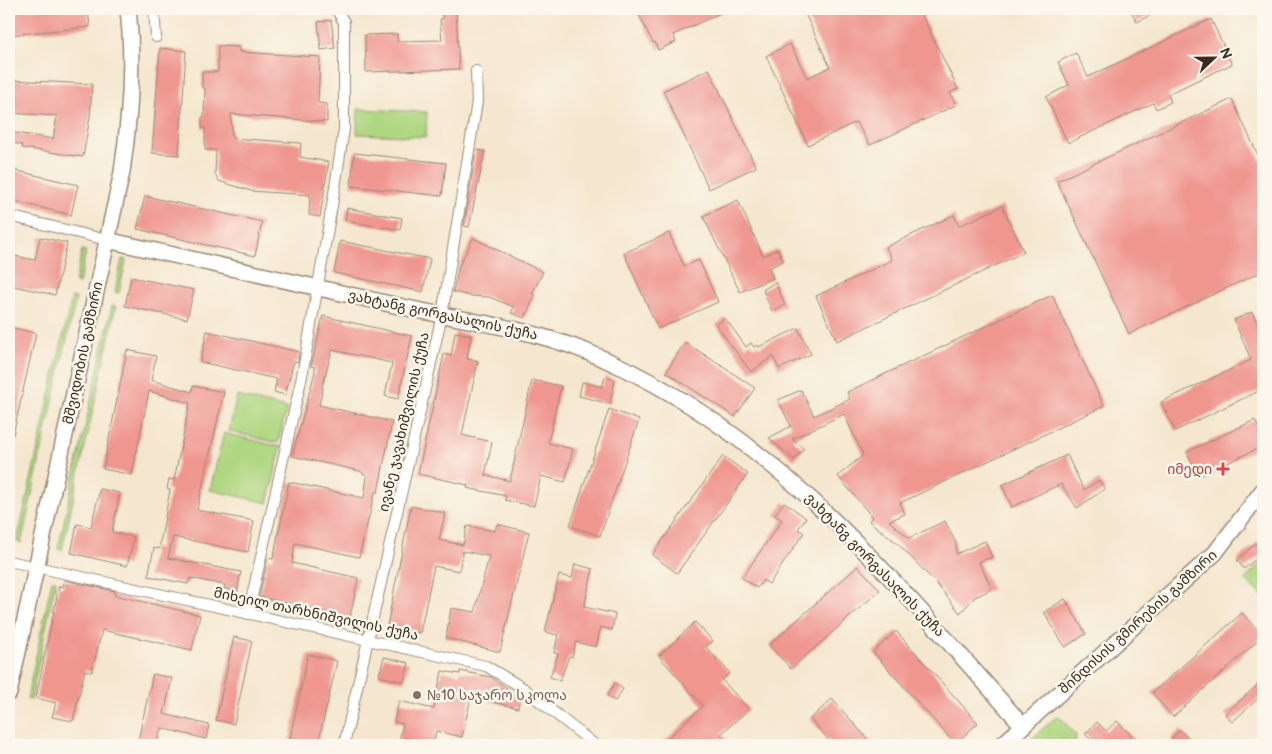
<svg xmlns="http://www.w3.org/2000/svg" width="1272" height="754" viewBox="0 0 1272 754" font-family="'Balsamiq Sans','Noto Sans Georgian',sans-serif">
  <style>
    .green { fill: #afd680; stroke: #75804f }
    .building { fill: #ef968f }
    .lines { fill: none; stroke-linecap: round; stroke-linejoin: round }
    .street-casing { stroke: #988876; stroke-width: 12 }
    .secondary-casing { stroke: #988876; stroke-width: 18 }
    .street { stroke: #fff; stroke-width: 10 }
    .secondary { stroke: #fff; stroke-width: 15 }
    .health-dot { fill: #e0444e; stroke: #fbf7ec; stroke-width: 2 }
    .education-dot { fill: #8d6e63; stroke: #fbf7ec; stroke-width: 2 }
    .labels { text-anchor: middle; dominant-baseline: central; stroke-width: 5; stroke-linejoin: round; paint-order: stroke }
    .street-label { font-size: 14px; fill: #3b2a1e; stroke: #fbf7ec }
    .health-label { font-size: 14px; fill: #be3a42; stroke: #fbf7ec; text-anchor: end }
    .education-label { font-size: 14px; fill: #785e54; stroke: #fbf7ec; text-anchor: start }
  </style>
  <rect width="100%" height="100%" fill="#fbf7ec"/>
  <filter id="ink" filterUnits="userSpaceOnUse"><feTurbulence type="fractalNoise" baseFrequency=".02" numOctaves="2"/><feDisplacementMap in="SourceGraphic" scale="10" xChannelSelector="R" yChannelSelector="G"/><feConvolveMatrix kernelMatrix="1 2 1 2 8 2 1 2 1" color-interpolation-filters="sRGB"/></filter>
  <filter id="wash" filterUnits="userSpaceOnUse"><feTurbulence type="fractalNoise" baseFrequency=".0096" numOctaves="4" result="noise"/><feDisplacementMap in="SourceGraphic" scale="20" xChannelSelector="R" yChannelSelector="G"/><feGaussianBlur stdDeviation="1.12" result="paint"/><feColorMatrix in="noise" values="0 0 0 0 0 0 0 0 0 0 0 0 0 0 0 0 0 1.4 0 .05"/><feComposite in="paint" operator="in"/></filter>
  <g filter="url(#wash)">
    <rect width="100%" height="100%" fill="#f5e7cf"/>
    <g class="green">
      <polygon points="358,109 427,112 426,137 357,134"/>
      <polygon points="82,250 86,251 79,284 75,283"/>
      <polygon points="122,259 126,260 119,293 115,292"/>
      <polygon points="72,297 76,298 21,543 17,542"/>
      <polygon points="112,306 116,306 62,550 58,549"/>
      <polygon points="237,396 287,408 278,443 229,431"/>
      <polygon points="224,433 281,447 268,503 210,490"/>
      <polygon points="1263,560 1263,597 1245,580"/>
      <polygon points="52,580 56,580 31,700 27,699"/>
      <polygon points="1058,715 1076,735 1075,745 1025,745"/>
    </g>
    <g id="blocks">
      <g class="building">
        <polygon points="9,9 88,9 90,27 9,35"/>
        <polygon points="441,9 456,9 459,69 366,72 365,35 397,34 397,41 442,40 440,19 443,19"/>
        <polygon points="636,9 729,9 673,35 676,42 658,50 655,42 653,43"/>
        <polygon points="803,9 919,9 958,89 950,93 956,105 870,145 856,122 808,145 766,56 790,44 807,78 830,67"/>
        <polygon points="1130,9 1162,9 1137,22"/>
        <polygon points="1211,19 1232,64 1168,94 1171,102 1156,109 1153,103 1068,143 1046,97 1069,85 1058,62 1076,53 1088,77"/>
        <polygon points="331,20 335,48 321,50 318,22"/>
        <polygon points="218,46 239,47 239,52 320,57 318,103 327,104 327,122 231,114 232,138 301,143 300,157 329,162 320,217 309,215 310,195 251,191 219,181 215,174 216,150 205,150 205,128 202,128 202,117 204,117 205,88 202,88 202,72 218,72"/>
        <polygon points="160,48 186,51 179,155 152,153"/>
        <polygon points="709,69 756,167 709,189 663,91"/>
        <polygon points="9,80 92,84 90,117 83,157 22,148 22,145 9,142 9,132 53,139 57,116 9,113"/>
        <polygon points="1232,99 1263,166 1263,271 1129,334 1057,181"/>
        <polygon points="476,150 485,151 469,227 464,226"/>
        <polygon points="354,153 446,163 442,196 351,186"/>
        <polygon points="9,169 78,185 71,215 9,200"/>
        <polygon points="145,196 262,222 255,256 137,229"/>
        <polygon points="738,200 763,256 778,249 783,261 769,268 773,278 740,292 703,216"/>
        <polygon points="1002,206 1024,252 837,341 816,296 892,260 886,247 954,215 959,226"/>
        <polygon points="347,208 402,218 400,230 345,221"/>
        <polygon points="669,233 684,266 699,260 718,302 658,329 624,253"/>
        <polygon points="40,237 67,243 55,295 9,285 9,255 35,260"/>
        <polygon points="473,238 543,272 532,294 535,295 525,318 511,313 514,307 489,297 470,296 453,292 459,266"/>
        <polygon points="340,241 430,259 423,292 334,273"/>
        <polygon points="131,277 194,290 187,319 125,306"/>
        <polygon points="775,282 785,305 772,311 763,290"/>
        <polygon points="1052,295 1104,406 900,503 905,514 889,521 909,538 945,521 956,543 956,554 985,541 992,557 979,562 992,589 975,597 960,613 936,583 897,543 869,521 872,517 838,476 863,455 844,414 792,439 804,449 794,460 769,438 791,426 778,400 801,390 814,416 850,399 847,392"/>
        <polygon points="1252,312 1263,337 1263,389 1175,431 1161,402 1251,360 1234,320"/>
        <polygon points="323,316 412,336 398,399 385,396 392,363 332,350 322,387 323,388 319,405 392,422 378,492 375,492 359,557 295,543 292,563 358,578 350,618 259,597 268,558 273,559 289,482 364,498 367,476 360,471 292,456 315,372 315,367 311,366"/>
        <polygon points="725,318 746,347 751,343 754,347 758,345 759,347 798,328 811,354 779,369 773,356 751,372 716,325"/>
        <polygon points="9,327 36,333 13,435 9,435"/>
        <polygon points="207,331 299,352 298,362 294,361 285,395 274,392 277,379 200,362"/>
        <polygon points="455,332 471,335 467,359 478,361 462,435 492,442 485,475 510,481 532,380 561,386 548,443 573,449 565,482 541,476 534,506 505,500 506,496 467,488 468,485 418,474 444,354 451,356"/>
        <polygon points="685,342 755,388 735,417 666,372"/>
        <polygon points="127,350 156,356 151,380 192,392 193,386 224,392 197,510 254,521 248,552 173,537 168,558 241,572 237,592 224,589 225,585 190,578 188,584 148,576 154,548 159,549 170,490 167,489 169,479 174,480 190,403 149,391 132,475 103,469"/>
        <polygon points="605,377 615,380 610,404 579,396 582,382 602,387"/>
        <polygon points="609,409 639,420 600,536 570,526"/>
        <polygon points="1255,420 1263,437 1263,446 1198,477 1187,452"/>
        <polygon points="1067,455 1084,490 1099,480 1105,489 1077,508 1061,484 1012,507 1002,485"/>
        <polygon points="723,456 748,474 677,573 652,555"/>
        <polygon points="100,489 120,493 112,532 134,537 127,566 71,553 77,524 91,527"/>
        <polygon points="784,502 806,518 798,529 804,533 769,584 763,580 757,588 742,578 782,520 775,515"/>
        <polygon points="411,506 445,513 439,540 463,545 467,526 495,531 497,524 529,532 500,652 446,638 451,608 475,612 489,556 463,551 459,571 434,566 420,633 387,626"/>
        <polygon points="1263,537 1263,553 1244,569 1237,560"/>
        <polygon points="575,564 593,569 584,607 615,614 612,630 601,627 596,647 576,642 572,657 569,656 560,681 550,677 558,654 554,653 558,635 545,632 559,575 572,578"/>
        <polygon points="858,566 880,590 791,669 769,645"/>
        <polygon points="64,580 115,591 114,595 200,615 192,650 102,630 92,672 85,670 73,721 52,717 56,703 36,698 59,586 63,587"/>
        <polygon points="1065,599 1086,634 1065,647 1044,612"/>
        <polygon points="1242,613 1263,636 1173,717 1152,693"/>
        <polygon points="695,622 713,641 706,647 730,673 722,680 749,709 721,734 731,745 660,745 703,706 659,656"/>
        <polygon points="896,631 978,723 955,744 873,652"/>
        <polygon points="234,637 252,641 234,724 216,720"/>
        <polygon points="308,654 337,661 318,745 289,743"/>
        <polygon points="384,657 409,663 404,682 379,676"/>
        <polygon points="442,671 460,674 460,671 491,677 520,697 518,708 471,697 462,737 436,731 433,745 398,745 403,724 394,722 399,701 434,709"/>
        <polygon points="153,674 172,678 164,714 209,725 206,739 161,728 157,742 149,740 148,745 137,745"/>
        <polygon points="1263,680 1263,694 1232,722 1225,714"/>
        <polygon points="615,683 623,689 615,701 607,696"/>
        <polygon points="832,699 873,745 833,745 810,719"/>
        <polygon points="1117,721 1140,745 1096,745 1085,734 1097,722 1106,731"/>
        <polygon points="1180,730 1195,745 1177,745 1171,739"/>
      </g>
    </g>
  </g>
  <g filter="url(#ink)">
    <use href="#blocks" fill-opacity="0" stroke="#988876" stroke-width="1"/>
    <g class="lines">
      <defs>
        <g id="street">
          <polyline points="154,9 156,37"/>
          <polyline points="9,216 107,240"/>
          <polyline points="9,561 486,666 523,688 595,745"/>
          <polyline points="248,614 302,376 333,200 344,129 344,22 336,9"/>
          <polyline points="344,745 442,315 477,102 476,71"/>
        </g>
        <g id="secondary">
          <path d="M107,240c102,23 204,46 305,69 58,12 118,20 173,42 182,72 312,233 438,375"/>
          <path d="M9,693l113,-521c8,-54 12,-109 6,-163"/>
          <polyline points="1002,745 1215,553 1263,490"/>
        </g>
      </defs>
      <use href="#street" class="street-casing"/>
      <use href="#secondary" class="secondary-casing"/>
      <use href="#street" class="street"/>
      <use href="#secondary" class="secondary"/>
    </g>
  </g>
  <path class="health-dot" d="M1220.5 461.5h5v5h5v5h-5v5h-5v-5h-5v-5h5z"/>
  <circle class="education-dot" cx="417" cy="695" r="5"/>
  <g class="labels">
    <g class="street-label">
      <text transform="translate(443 315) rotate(12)">ვახტანგ გორგასალის ქუჩა</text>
      <text transform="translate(83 353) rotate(-78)">მშვიდობის გამზირი</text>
      <text transform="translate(404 422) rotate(-77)">ივანე ჯავახიშვილის ქუჩა</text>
      <text transform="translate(875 565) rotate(46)">ვახტანგ გორგასალის ქუჩა</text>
      <text transform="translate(316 614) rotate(12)">მიხეილ თარხნიშვილის ქუჩა</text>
      <text transform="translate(1138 622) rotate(-42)">შინდისის გმირების გამზირი</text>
    </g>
    <g class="health-label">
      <text x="1212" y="469">იმედი</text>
    </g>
    <g class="education-label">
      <text x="427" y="695">№10 საჯარო სკოლა</text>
    </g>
  </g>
  <rect width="1272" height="754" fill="none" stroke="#fbf7ec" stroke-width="30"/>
  <g transform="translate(1214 58) rotate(68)" stroke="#fbf7ec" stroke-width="4" paint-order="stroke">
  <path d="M0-4L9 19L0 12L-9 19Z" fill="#3b2a1e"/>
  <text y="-8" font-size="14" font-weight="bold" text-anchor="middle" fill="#3b2a1e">N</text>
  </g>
</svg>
